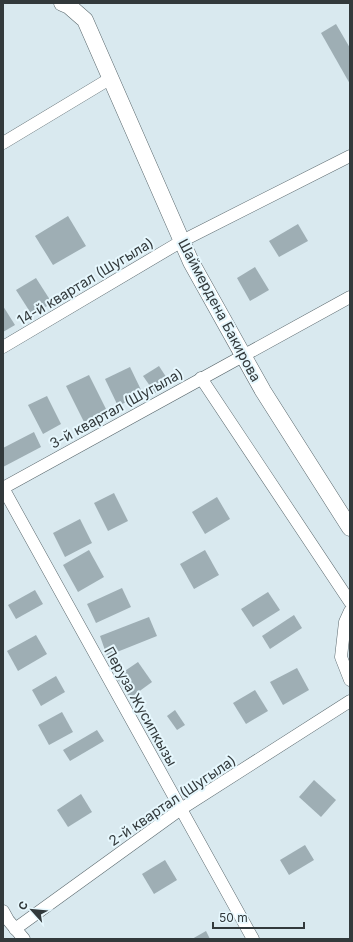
<svg xmlns="http://www.w3.org/2000/svg" width="353" height="942" viewBox="0 0 353 942" font-family="Inter,sans-serif">
  <style>
    .building { fill: #9eaeb4 }
    .lines { fill: none; stroke-linecap: round; stroke-linejoin: round }
    .minor-casing { stroke: #5b696e; stroke-width: 13 }
    .tertiary-casing { stroke: #5b696e; stroke-width: 17 }
    .minor { stroke: #fff; stroke-width: 12 }
    .tertiary { stroke: #fff; stroke-width: 16 }
    .labels { text-anchor: middle; dominant-baseline: central; stroke-width: 4; stroke-linejoin: round; paint-order: stroke }
    .street-label { font-size: 14px; fill: #32393b; stroke: #e6f7fd }
  </style>
  <rect width="100%" height="100%" fill="#d9e9ef"/>
  <g class="building">
    <polygon points="336,24 350,48 350,84 321,33"/>
    <polygon points="68,216 86,246 53,265 35,236"/>
    <polygon points="298,224 308,241 279,257 269,241"/>
    <polygon points="255,267 269,290 250,301 237,278"/>
    <polygon points="36,278 52,303 32,315 16,290"/>
    <polygon points="3,306 15,325 3,332"/>
    <polygon points="159,366 170,383 155,393 143,376"/>
    <polygon points="130,367 143,394 118,406 105,379"/>
    <polygon points="89,375 107,411 84,422 66,386"/>
    <polygon points="47,396 61,424 43,434 28,405"/>
    <polygon points="34,432 41,447 3,467 3,448"/>
    <polygon points="114,493 128,521 108,531 94,503"/>
    <polygon points="217,497 230,519 205,534 192,512"/>
    <polygon points="80,519 92,543 65,557 53,533"/>
    <polygon points="89,550 104,577 78,592 63,565"/>
    <polygon points="205,550 219,575 194,589 180,564"/>
    <polygon points="122,588 131,607 96,623 87,604"/>
    <polygon points="35,590 43,604 16,619 8,605"/>
    <polygon points="268,592 280,610 253,627 241,609"/>
    <polygon points="294,615 302,628 270,649 262,636"/>
    <polygon points="149,617 157,636 107,656 100,636"/>
    <polygon points="36,635 47,654 18,671 7,651"/>
    <polygon points="138,662 152,682 130,698 116,677"/>
    <polygon points="297,668 309,690 283,705 270,682"/>
    <polygon points="56,676 65,692 41,706 32,690"/>
    <polygon points="255,690 268,711 246,724 233,703"/>
    <polygon points="175,710 185,725 177,730 167,716"/>
    <polygon points="62,712 73,732 49,745 38,725"/>
    <polygon points="97,730 104,741 70,761 63,750"/>
    <polygon points="314,780 336,800 321,817 299,797"/>
    <polygon points="81,794 92,812 68,827 57,810"/>
    <polygon points="305,845 314,860 289,875 280,860"/>
    <polygon points="165,860 177,880 154,894 142,874"/>
    <polygon points="206,931 210,939 192,939"/>
  </g>
  <g class="lines">
    <defs>
      <g id="minor">
        <polyline points="3,143 111,78"/>
        <polyline points="3,347 182,241 350,156"/>
        <polyline points="201,378 350,602"/>
        <polyline points="3,488 253,939"/>
        <polyline points="3,488 350,297"/>
        <polyline points="350,611 345,622 341,657 350,680"/>
        <polyline points="3,911 8,920 24,939"/>
        <polyline points="15,929 181,809 350,701"/>
      </g>
      <polyline id="tertiary" points="62,3 69,6 85,20 191,262 263,391 350,528"/>
    </defs>
    <use href="#minor" class="minor-casing"/>
    <use href="#tertiary" class="tertiary-casing"/>
    <use href="#minor" class="minor"/>
    <use href="#tertiary" class="tertiary"/>
  </g>
  <g class="labels">
    <g class="street-label">
      <text transform="translate(85 281) rotate(-31)">14-й квартал (Шугыла)</text>
      <text transform="translate(220 310) rotate(62)">Шаймердена Бакирова</text>
      <text transform="translate(116 408) rotate(-29)">3-й квартал (Шугыла)</text>
      <text transform="translate(141 706) rotate(61)">Перуза Жусипкызы</text>
      <text transform="translate(172 800) rotate(-34)">2-й квартал (Шугыла)</text>
    </g>
  </g>
  <rect width="353" height="942" fill="none" stroke="#32393b" stroke-width="8"/>
  <g transform="translate(32 910) rotate(297)" stroke="#e6f7fd" stroke-width="3" paint-order="stroke">
  <path d="M0-3L7 15L0 10L-7 15Z" fill="#32393b"/>
  <text y="-6" font-size="11" font-weight="bold" text-anchor="middle" fill="#32393b">С</text>
  </g>
  <path d="M213 922v6h91v-6" fill="none" stroke="#32393b" stroke-width="2"/>
  <text x="219" y="922" font-size="12" fill="#32393b" stroke="#e6f7fd" stroke-width="3" paint-order="stroke">50 m</text>
</svg>
